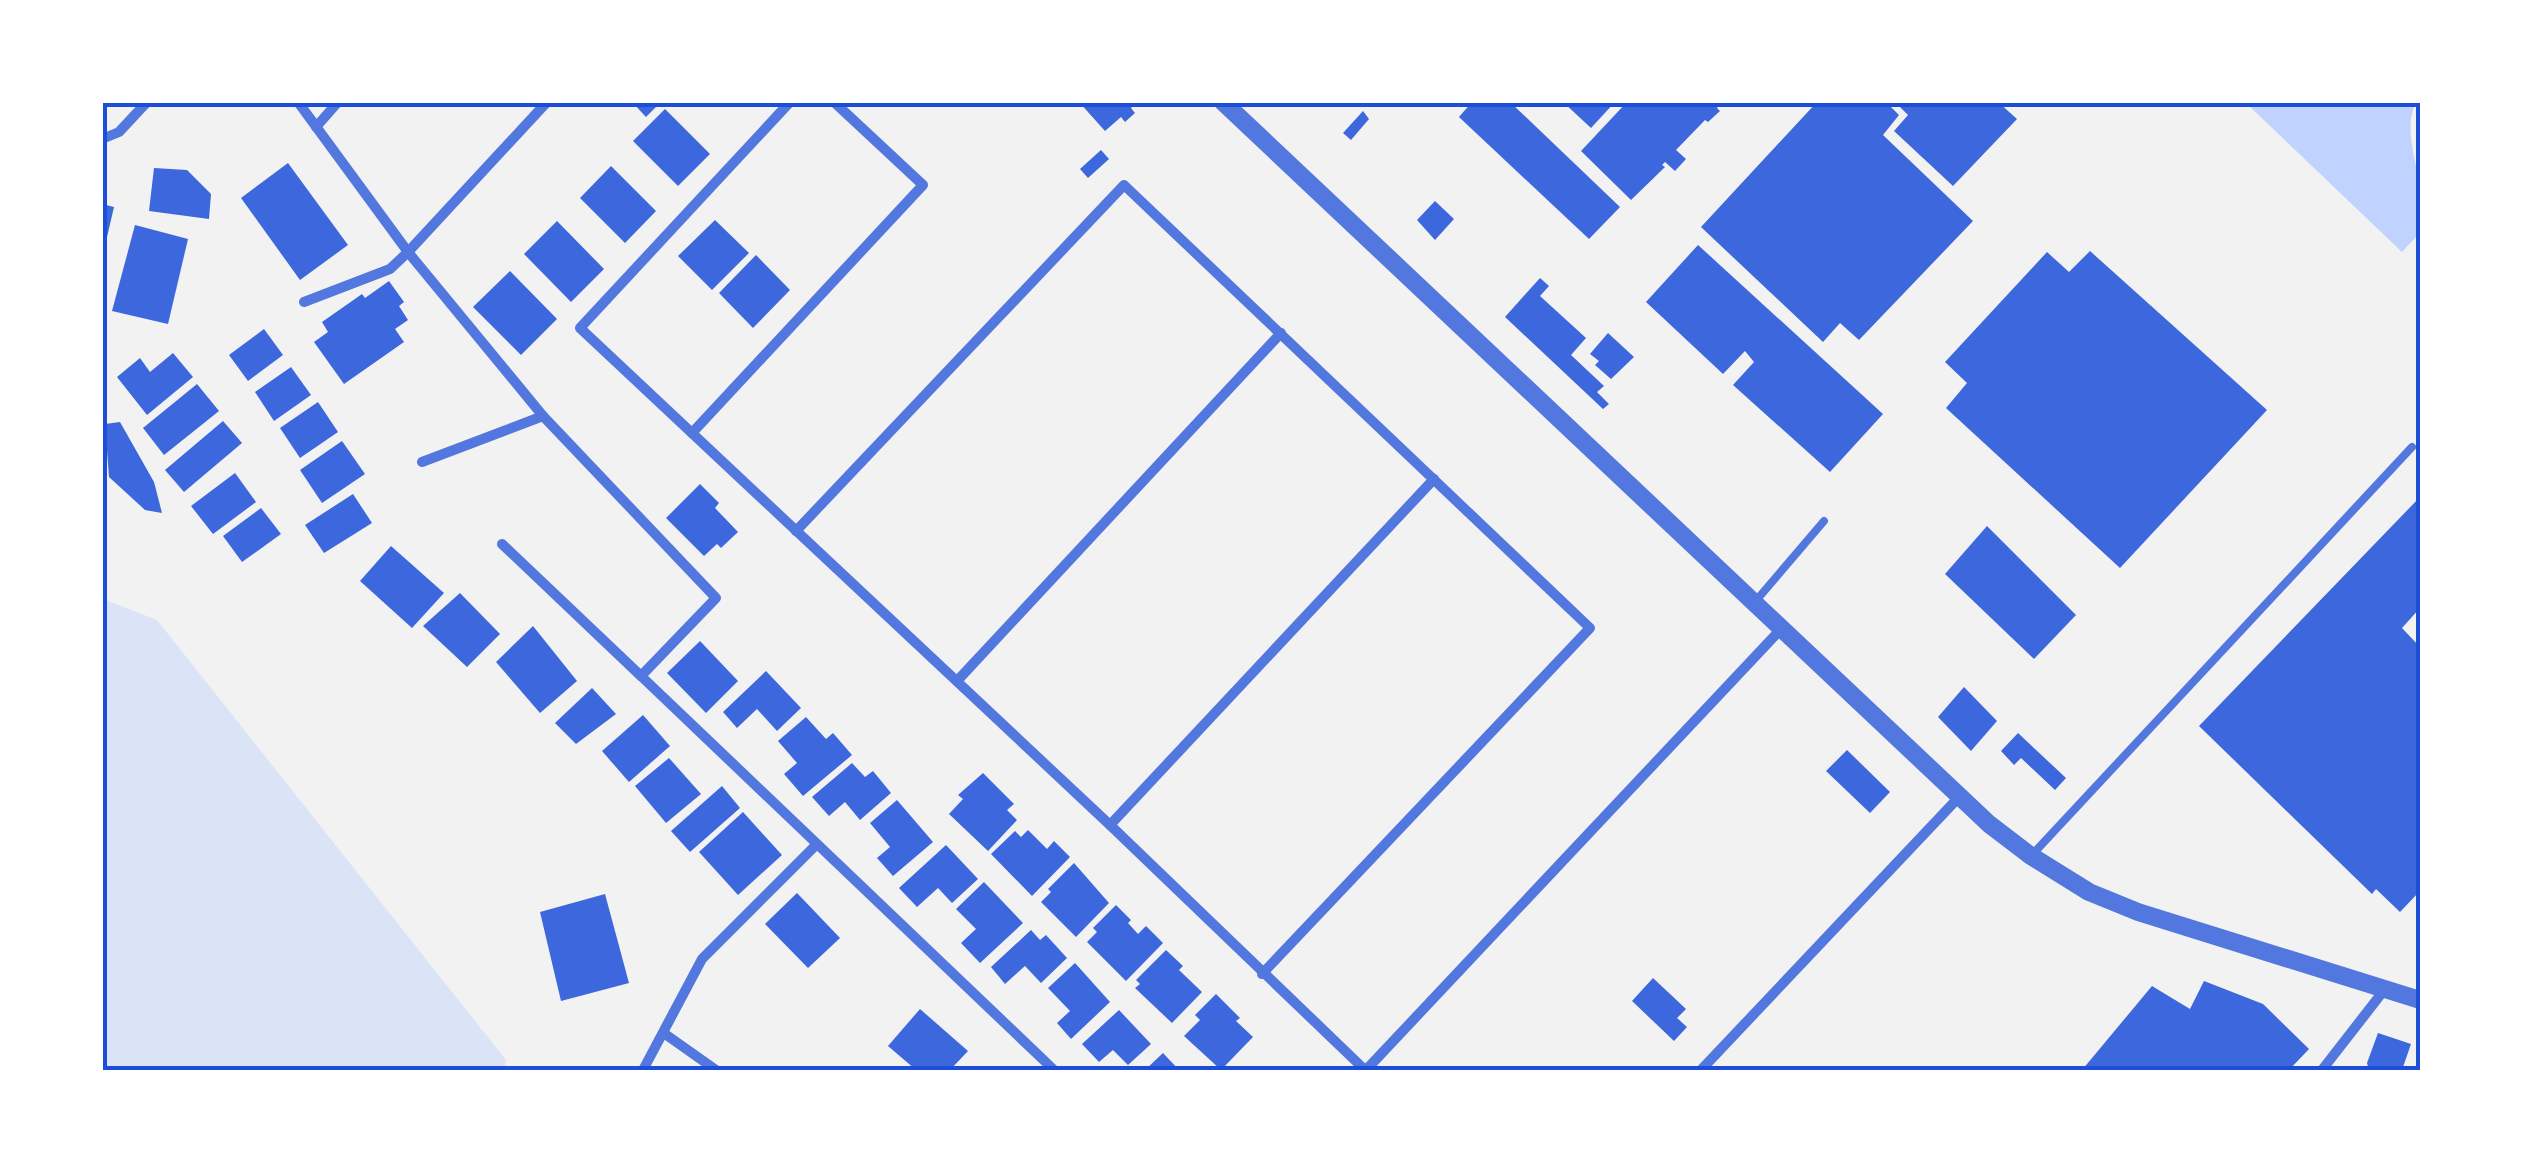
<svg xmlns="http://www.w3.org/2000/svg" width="2523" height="1173" viewBox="0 0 2523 1173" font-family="'Fira Sans',sans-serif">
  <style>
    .green { fill: #dbe4f7 }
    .water { fill: #bfd3fe }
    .building { fill: #3d67dc }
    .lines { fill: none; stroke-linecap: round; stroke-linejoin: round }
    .service { stroke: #5277de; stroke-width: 8 }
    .minor { stroke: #5277de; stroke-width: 10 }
    .tertiary { stroke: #5277de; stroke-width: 18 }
    .neatline { fill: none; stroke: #1d4ed8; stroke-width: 4 }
  </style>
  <rect width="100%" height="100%" fill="#f2f2f2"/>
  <polygon class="green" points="103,599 157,620 506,1060 504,1070 103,1070"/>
  <path class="water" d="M2246,103h170c-19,35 20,99 2,131 -4,6 -11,12 -16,18z"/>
  <g class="building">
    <polygon points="632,102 661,102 646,117"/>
    <polygon points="1079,102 1137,102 1131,108 1135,113 1125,122 1121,117 1105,131"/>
    <polygon points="1472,102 1510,102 1620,207 1589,239 1459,117"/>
    <polygon points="1563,102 1615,102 1591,128"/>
    <polygon points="1627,102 1721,102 1717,108 1720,111 1708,122 1705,120 1676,150 1686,159 1675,171 1665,162 1662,165 1665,167 1631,200 1581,151"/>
    <polygon points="1817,102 1886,102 1899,115 1883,135 1973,221 1859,340 1840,323 1823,342 1701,227"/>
    <polygon points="1895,102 1998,102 2017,119 1953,186 1894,131 1908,115"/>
    <polygon points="665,109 710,154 678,186 633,141"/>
    <polygon points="1363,111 1369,119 1351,140 1343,133"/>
    <polygon points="1101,150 1109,159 1088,178 1080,169"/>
    <polygon points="288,163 348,245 300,280 241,198"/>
    <polygon points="611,166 656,211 625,243 580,198"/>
    <polygon points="154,168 187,170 211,194 209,219 149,211"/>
    <polygon points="1435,201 1454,219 1435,240 1417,220"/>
    <polygon points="102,204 114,207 104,250 102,249"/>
    <polygon points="715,220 749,253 712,290 678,256"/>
    <polygon points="557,221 604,269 571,302 524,254"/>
    <polygon points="135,225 188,239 168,324 112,311"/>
    <polygon points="1698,245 1883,414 1830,472 1733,385 1754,362 1745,351 1723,374 1646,302"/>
    <polygon points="2090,251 2267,410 2120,568 1946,408 1967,383 1945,362 2047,252 2069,272"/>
    <polygon points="756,255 790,290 753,328 719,293"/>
    <polygon points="510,271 557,319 521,355 473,307"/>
    <polygon points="1540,278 1549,286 1540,296 1586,338 1571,355 1604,386 1597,392 1609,404 1603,409 1505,317"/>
    <polygon points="389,281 404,302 399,306 408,320 395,329 404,342 344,384 314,342 328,332 322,322 362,294 365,298"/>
    <polygon points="264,329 283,355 248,381 229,355"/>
    <polygon points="1608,333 1634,357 1611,379 1595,365 1599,361 1590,354"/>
    <polygon points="173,353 193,377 147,415 117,377 140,358 150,372"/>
    <polygon points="291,367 311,395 274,421 255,392"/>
    <polygon points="197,384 219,411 164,455 143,428"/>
    <polygon points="318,402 338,432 300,458 280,428"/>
    <polygon points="223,421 242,443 184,492 165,470"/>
    <polygon points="120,422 154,482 162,513 145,510 109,477 105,424"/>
    <polygon points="342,441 365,474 322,503 300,470"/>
    <polygon points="235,473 256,502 213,534 191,506"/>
    <polygon points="700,484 719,503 715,508 738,532 721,548 717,544 704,556 666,518"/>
    <polygon points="353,494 372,523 324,553 305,525"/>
    <polygon points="2420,497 2420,608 2402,628 2420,647 2420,891 2400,912 2376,889 2372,894 2199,726"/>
    <polygon points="261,508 281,534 242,562 223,536"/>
    <polygon points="1987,526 2076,615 2034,659 1945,574"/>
    <polygon points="391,546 444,593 412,628 360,581"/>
    <polygon points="460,593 500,634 467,667 423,626"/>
    <polygon points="533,626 577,681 540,713 496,662"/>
    <polygon points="700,641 738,681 706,713 667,673"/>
    <polygon points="766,671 801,708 777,731 757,709 737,728 723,712"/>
    <polygon points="1964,687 1997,721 1971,751 1938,717"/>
    <polygon points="592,688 616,714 576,744 555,723"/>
    <polygon points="643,715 670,746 629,782 602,751"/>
    <polygon points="806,717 826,739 833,733 852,755 803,796 784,774 797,763 778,741"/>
    <polygon points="2018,733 2066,778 2055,790 2021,758 2014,765 2001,751"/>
    <polygon points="1847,750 1890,792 1870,813 1826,771"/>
    <polygon points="669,758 701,794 666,823 635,786"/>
    <polygon points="852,763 865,777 873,771 891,793 860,820 845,802 829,816 812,797"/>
    <polygon points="983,773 1014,804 1007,810 1017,820 988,851 949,814 963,799 958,795"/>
    <polygon points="722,786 740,808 690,852 671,831"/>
    <polygon points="897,800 933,842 893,876 877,858 890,847 870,823"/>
    <polygon points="743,812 782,855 738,895 699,852"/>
    <polygon points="1028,830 1047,849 1054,841 1070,857 1032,896 991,854 1015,831 1021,837"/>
    <polygon points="946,845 978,879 952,903 938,888 917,907 899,888"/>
    <polygon points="1074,863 1109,903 1076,937 1041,902 1051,892 1048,889"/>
    <polygon points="984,882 1023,923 980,963 961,943 976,929 956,909"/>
    <polygon points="797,893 840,938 808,968 765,924"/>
    <polygon points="605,894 629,983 561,1001 540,912"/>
    <polygon points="1116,905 1131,920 1128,923 1138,934 1146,926 1163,943 1126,981 1087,942 1097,932 1093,928"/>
    <polygon points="1031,930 1040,940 1046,935 1067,958 1041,983 1025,966 1005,984 991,967"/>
    <polygon points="1166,950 1183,966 1179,970 1202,992 1172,1023 1135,988 1140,984 1136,980"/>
    <polygon points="1075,963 1110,1002 1071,1039 1057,1023 1070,1011 1048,988"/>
    <polygon points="1653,978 1686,1009 1677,1018 1687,1027 1674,1041 1632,1001"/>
    <polygon points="2204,981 2263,1004 2309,1049 2289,1070 2082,1070 2152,986 2190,1009"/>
    <polygon points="1216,994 1240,1018 1236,1021 1253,1037 1221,1070 1184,1036 1200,1020 1195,1015"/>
    <polygon points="920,1009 968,1051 950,1070 916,1070 888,1046"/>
    <polygon points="1119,1010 1151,1044 1128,1065 1113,1050 1099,1062 1082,1044"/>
    <polygon points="2378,1033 2411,1044 2402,1070 2369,1070 2367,1063"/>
    <polygon points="1163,1053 1179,1070 1145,1070"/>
  </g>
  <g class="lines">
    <g class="service">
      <polyline points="1754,603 1824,521"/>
      <polyline points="2031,856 2412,447"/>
    </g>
    <g class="minor">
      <polyline points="298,102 408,252 390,269 304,302"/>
      <polyline points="547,102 408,252 543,416 716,598 641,676 1054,1070"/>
      <polyline points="790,102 580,328 1110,825 1365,1070"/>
      <polyline points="316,127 338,102"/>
      <polyline points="102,139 119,132 147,102"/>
      <polyline points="692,433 923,185 834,102"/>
      <polyline points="422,462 543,416"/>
      <polyline points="796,531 1124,185 1590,628 1262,974"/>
      <polyline points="502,544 641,676"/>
      <polyline points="957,681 1281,333"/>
      <polyline points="1110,825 1434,479"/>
      <polyline points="665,1034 716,1070"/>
      <polyline points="643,1070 702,959 816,845"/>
      <polyline points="1366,1070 1782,628"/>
      <polyline points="1701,1070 1960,796"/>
      <polyline points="2322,1070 2385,989"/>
    </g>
    <polyline class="tertiary" points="1223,102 1989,824 2031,856 2089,892 2138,912 2420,1000"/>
  </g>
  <rect width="2523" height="1173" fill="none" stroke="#ffffff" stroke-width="210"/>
  <rect x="105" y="105" width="2313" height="963" class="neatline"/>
</svg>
